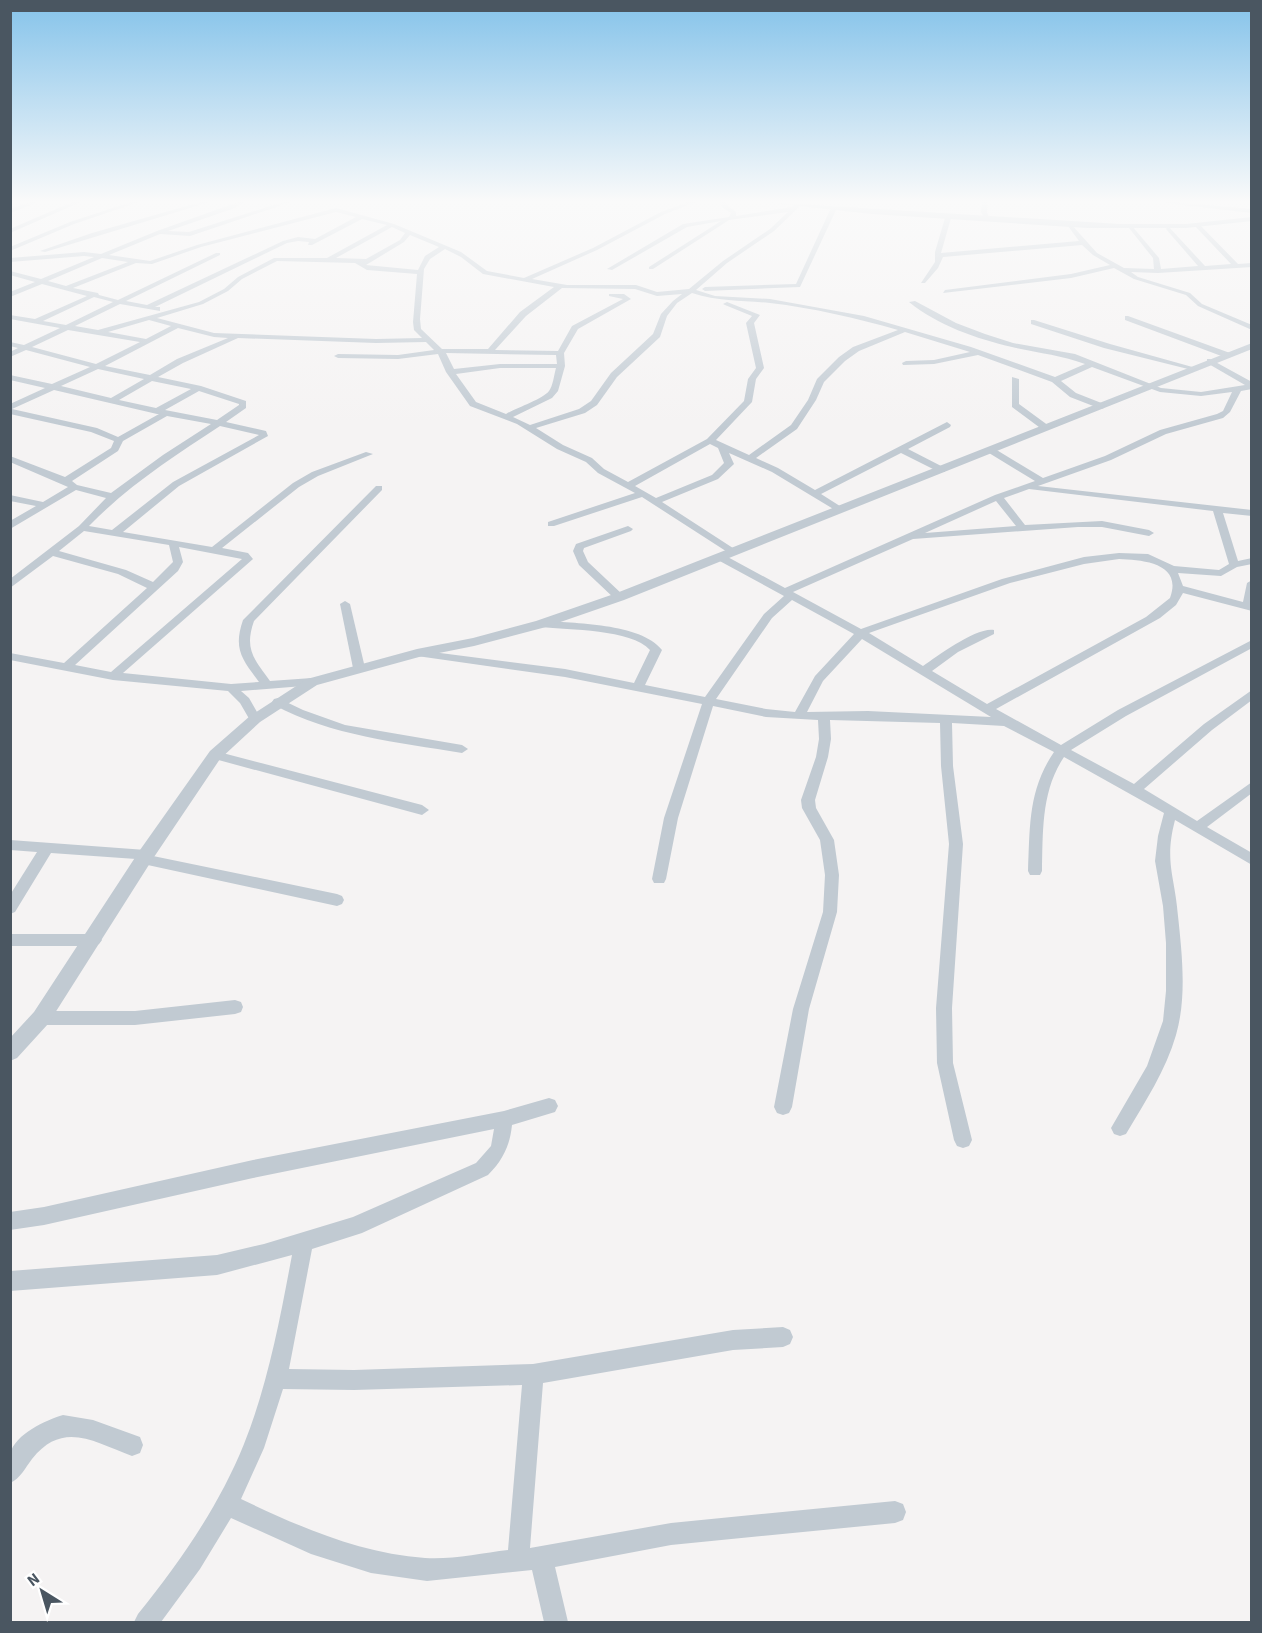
<svg xmlns="http://www.w3.org/2000/svg" width="1262" height="1633" viewBox="0 0 1262 1633" font-family="'Source Sans 3',sans-serif">
  <style>
    .lines { fill: none; stroke-linecap: round; stroke-linejoin: round }
    .minor { fill: #c1cad2; fill-rule: evenodd }
    .tertiary { fill: #c1cad2; fill-rule: evenodd }
  </style>
  <rect width="100%" height="100%" fill="#f5f3f3"/>
  <g class="lines">
    <g class="minor">
      <polygon points="33,201 41,201 10,213 10,209"/>
      <polygon points="75,201 83,201 10,233 10,229"/>
      <polygon points="134,201 142,201 74,224 10,251 10,247 70,222"/>
      <polygon points="204,201 213,201 45,252 40,251 92,233"/>
      <path d="M241,201h7l-16,8 -64,22 21,1 97,-31h8l-104,35 -30,-2 -51,21 41,6 47,-16 139,-37 58,16 67,28 26,19 37,7 69,-30 68,-36 30,-11h8l-34,13 -68,36 -65,29 35,6h69l21,7 32,-3 34,-28 47,-32 18,-17 -59,8 -76,49h-4v-2l72,-46 -34,6 -75,43 -5,-1 76,-45 46,-7 2,-4 -9,-6 -3,-6h6l2,4 9,7v4l56,-9 5,-3 2,3 -25,24 -47,32 -31,27 19,6 55,3 94,17 107,31 84,30 30,-13c-23,-9 -48,-11 -73,-17 -35,-8 -75,-22 -103,-45l6,-1 41,22 29,11 28,9 62,11 86,34 40,4 44,-7 -38,-22v-4h3l42,23v7l-11,2 -11,21 -7,6 -57,16 -55,26 -73,26 214,24v6l-29,-3 15,48 14,-3v6l-15,3 -16,9 -43,-3 5,13 60,16 4,-19 5,-3v31l-69,-18 -7,12 -16,13 -164,91 65,36 57,-35 134,-70v8l-126,68 -55,34 63,34 70,-60 48,-34v10l-40,30 -68,59 53,32 55,-39v11l-45,34 45,26v12l-77,-45c-11,42 0,56 3,96 4,38 9,81 -2,119 -10,35 -31,67 -50,99l-6,2 -6,-2 -3,-6 36,-62 16,-45 3,-30v-48l-3,-37 -8,-45 3,-25 6,-23 -100,-56c-23,34 -21,75 -22,114l-2,4h-10l-2,-4c2,-44 0,-81 26,-119l-50,-26 -52,-3 1,43 10,78 -11,164 1,55 19,77 -3,6 -6,2 -6,-2 -3,-6 -17,-77 -1,-55 13,-164 -8,-78 -1,-43 -110,-3 1,19 -3,18 -13,43 1,8 18,32 5,35 -2,37 -28,97 -17,98 -3,6 -6,2 -6,-2 -3,-6 19,-98 30,-97 2,-37 -5,-35 -18,-32 -1,-8 15,-43 3,-18 -1,-19 -52,-3 -53,-11 -35,112 -12,61 -2,4h-10l-2,-4 12,-61 38,-114 -137,-27 -148,-21 -6,-3 6,-3 148,19 69,14 16,-33c-19,-21 -81,-20 -109,-23l-6,-3 6,-3c32,2 100,2 121,29l-17,35 60,12 59,-83 20,-18 -68,-37v-4h8l61,33 210,-93 40,-14 -46,-28v-4h6l48,29 62,-22 55,-26 57,-16 6,-3 9,-19 -31,4 -41,-4 -68,-25 -31,14 15,12 28,11v4l-3,1 -31,-12 -18,-15 -74,-27 -44,9 -31,1 -1,-2 4,-2 28,-1 36,-8 -65,-20 -46,19 -14,10 -21,21 -8,18 -19,29 -41,29 22,10 37,22 132,-68 4,3 -1,2 -42,22 37,19v4h-6l-38,-19 -80,41 22,14 2,2 -5,3 -68,-41 -43,-19 5,11 -16,15 -56,23 74,48 1,2 -5,3 -90,-58 -88,29h-6v-4l87,-29 -37,-20 -12,-11 -29,-13 -40,-25 -47,-18 -24,-34 -8,-18 -40,5 -60,-1 -4,-2 4,-2 60,1 36,-5 -8,-8 -50,1 -138,-5 -55,25 -25,14 43,9 45,15v7l-20,14 40,9 2,5 -89,50 -56,46 89,15 81,-64 19,-11 54,-20 7,2 -55,22 -19,11 -77,61 26,5 5,6 -130,114 108,11 28,-2c-17,-23 -26,-33 -16,-62l133,-134h6v4l-128,131c-10,28 0,38 16,60l42,-3 4,1 2,3 -2,3 -75,6 8,7 12,21 -6,4 -4,-1 -11,-19 -12,-12 -115,-11 -103,-20v-7l54,10 83,-75 -29,-14 -65,-18 -43,32v-9l69,-53 27,-28 -30,-8 -66,39v-8l26,-15 -26,-5v-6l33,7 25,-15 -58,-25v-6l55,21 46,-29 3,-7 -23,-9 -81,-18v-10l35,-16 -35,-8v-5l42,9 38,-17 -64,-17 -16,7v-5l8,-4 -8,-2v-4l14,3 36,-17 -50,-9v-4l25,4 52,-23 -45,-12 -32,13v-5l25,-10 -25,-7v-4l31,8 53,-22 -10,-1 -74,6v-4l74,-6 17,2 56,-23zM336,212l20,5 -41,22 -17,-2 -15,4 -136,64 -21,-4 94,-46v-2h-4l-98,47 -19,-5 -1,-2 -25,-5 63,-25 16,1 49,-17zM362,219l25,6 -60,33h-53l-36,19 -14,12 -25,13 -101,28 -23,-4 45,-22 40,7v-4h-5l132,-64 11,-2 11,1 -1,3h4zM392,227l13,6 -5,7 -34,19 -30,-1zM410,235l29,12 -14,9 -7,14 -52,-5 38,-23zM445,249l16,8 22,17 71,13 -34,25 -32,37h-46l-21,-20 -1,-10 4,-50 6,-10zM102,258l26,4 -62,24 -18,-5zM277,261l78,2 12,7 50,4 -4,48 1,8 8,8 -46,1 -162,-6 -57,-15 46,-14 25,-13 14,-12zM562,288l73,1 22,7 25,-2 -9,7 -12,13 -8,20 -42,39 -20,28 -12,8 -49,16 -17,-8 39,-19 6,-7 7,-25 -1,-13 14,-24 53,-30 -7,-5h-15v2l14,3 -51,27 -14,25 -63,-1 31,-34zM692,293c28,9 50,7 78,10 43,5 86,15 128,27l-45,17 -14,10 -22,22 -9,21 -17,25 -42,30 -33,-15 36,-38 4,-23 8,-11 -10,-45 6,-8 -33,-13 -4,2 2,1 27,11 -6,7 10,45 -8,11 -4,22 -37,38 -79,43 -24,-13 -12,-11 -29,-13 -27,-17 49,-15 12,-8 20,-28 43,-40 7,-21 10,-13zM94,297l19,5 -47,23 -23,-4zM149,320l22,6 -25,13 -38,-7zM178,328l36,9 14,1 -51,21 -27,16 -45,-9zM68,330l72,12 -44,22 -64,-17zM446,353l110,2 1,9h-57l-46,5zM500,368h56c-2,7 -3,18 -7,23 -6,8 -33,17 -43,23l-30,-12 -20,-28zM98,369l46,10 -33,19 -50,-12zM152,381l39,8 -35,19 -37,-8zM54,390l103,24h2l-41,23 -21,-9 -85,-19zM199,391l40,13v1l-22,15 -52,-10zM167,416l44,8 -48,31 -52,38 -34,-8 -5,-4 46,-30 5,-10zM220,426l39,9 -86,47 -61,48 -23,-4c40,-41 84,-69 131,-100zM710,444l8,4 6,15 -12,12 -56,23 -21,-12zM1029,489l184,22 16,53 -10,6 -45,-4 -26,-12 -29,-1 -35,4 -82,22 -141,50 -68,-37 120,-53 165,-12h24l47,9 5,-3 -5,-3 -47,-9 -77,4 -21,-27zM996,501l20,25 -91,7zM84,531l85,14 4,17 -20,20 -27,-12 -67,-19zM179,547l63,12 -131,113 -36,-7 103,-94 5,-9zM1119,559c24,1 64,4 51,39l-24,19 -159,87 -55,-33 26,-19 36,-18v-4c-18,-3 -56,26 -71,36l-54,-33 141,-50 74,-19zM792,600l62,34 -39,42 -20,36 -29,-3 -50,-10 56,-81zM862,639l129,78 -123,-6 -61,1 16,-31z"/>
      <polygon points="982,201 988,201 987,212 990,221 986,221 981,212"/>
      <polygon points="1162,201 1252,209 1252,213 1165,203"/>
      <polygon points="833,208 836,210 800,287 705,291 702,289 705,287 796,284 830,210"/>
      <polygon points="948,216 951,218 941,253 1079,241 1068,226 1071,224 1097,253 1124,268 1154,269 1153,258 1129,228 1132,226 1159,258 1161,269 1198,266 1166,229 1168,226 1205,266 1231,264 1194,225 1199,224 1238,264 1252,263 1252,267 1158,273 1131,272 1138,277 1190,293 1202,304 1252,325 1252,330 1198,306 1186,295 1134,279 1114,268 1071,278 943,293 945,290 1071,274 1110,265 1093,255 1082,245 943,257 938,268 925,283 921,283 935,262 935,252 945,218"/>
      <polygon points="1128,316 1230,353 1231,355 1224,357 1125,320 1125,316"/>
      <polygon points="1034,320 1110,344 1196,368 1192,370 1104,348 1031,324 1031,320"/>
      <polygon points="1012,377 1019,379 1019,404 1049,426 1049,430 1043,430 1012,407"/>
      <polygon points="628,526 633,529 631,531 584,548 583,551 588,562 623,595 623,599 615,599 579,565 573,551 576,544"/>
      <polygon points="345,601 350,604 365,668 359,672 353,668 340,604"/>
      <path d="M278,698l25,12 42,15 117,20 6,4 -6,4c-65,-11 -130,-17 -188,-48l-2,-3 2,-3z"/>
      <polygon points="215,751 422,805 429,810 422,815 211,758 209,755 211,752"/>
      <polygon points="10,840 146,850 151,851 153,856 337,894 342,896 344,900 342,904 337,906 143,864 136,859 51,853 15,912 10,914 10,895 37,852 10,850"/>
      <polygon points="10,934 94,934 99,936 102,940 99,944 94,946 10,946"/>
      <polygon points="235,1000 241,1002 243,1007 241,1012 235,1014 135,1025 41,1025 35,1023 33,1018 35,1013 41,1011 135,1011"/>
      <path d="M549,1098l6,2 3,6 -3,6 -43,13c-2,20 -9,35 -24,50l-126,58 -50,16 -23,120 65,1 179,-6 200,-34 50,-3 7,3 3,7 -3,7 -7,3 -50,3 -190,33 -13,165 141,-25 224,-22 8,3 3,8 -3,8 -8,3 -224,22 -116,22 13,55h-24l-12,-52 -105,11 -56,-8 -60,-19 -80,-36 -31,51 -39,53h-27l4,-8c42,-52 81,-108 106,-170 24,-60 36,-125 48,-189l-75,20 -207,16v-20l207,-16 47,-11 89,-27 123,-54 15,-17 3,-17 -241,49 -209,47 -34,5v-18l34,-5 209,-47 251,-49zM522,1385l-14,165c-26,3 -58,10 -83,8 -66,-5 -125,-31 -184,-59l23,-51 19,-59 71,1z"/>
      <path d="M63,1415l30,5 47,17 3,8 -3,8 -8,3c-38,-14 -69,-36 -100,3 -7,9 -11,19 -22,24 0,-9 -2,-21 0,-29 5,-20 36,-34 53,-39z"/>
    </g>
    <g class="tertiary">
      <polygon points="752,201 1120,224 1186,224 1252,217 1252,221 1186,228 1087,228 872,214"/>
      <polygon points="1252,343 1252,349 624,600 546,627 474,646 419,657 317,685 260,722 220,759 152,860 48,1024 17,1058 10,1061 10,1038 34,1012 140,850 210,751 250,716 307,679 417,649 473,638 536,621 614,594"/>
    </g>
  </g>
  <linearGradient id="sky" x2="0" y2="1"><stop stop-color="#85c3ea"/><stop offset="0.47" stop-color="#fafafa"/><stop offset="1" stop-color="#fafafa" stop-opacity="0"/></linearGradient>
  <rect width="1262" height="429" fill="url(#sky)"/>
  <rect width="1262" height="1633" fill="none" stroke="#4a5661" stroke-width="24"/>
  <g transform="translate(42 1591) rotate(323)" stroke="#ffffff" stroke-width="4.5" paint-order="stroke">
  <path d="M0-4.5L10 22L0 15L-10 22Z" fill="#4a5661"/>
  <text y="-9" font-size="16" font-weight="bold" text-anchor="middle" fill="#4a5661">N</text>
  </g>
</svg>
